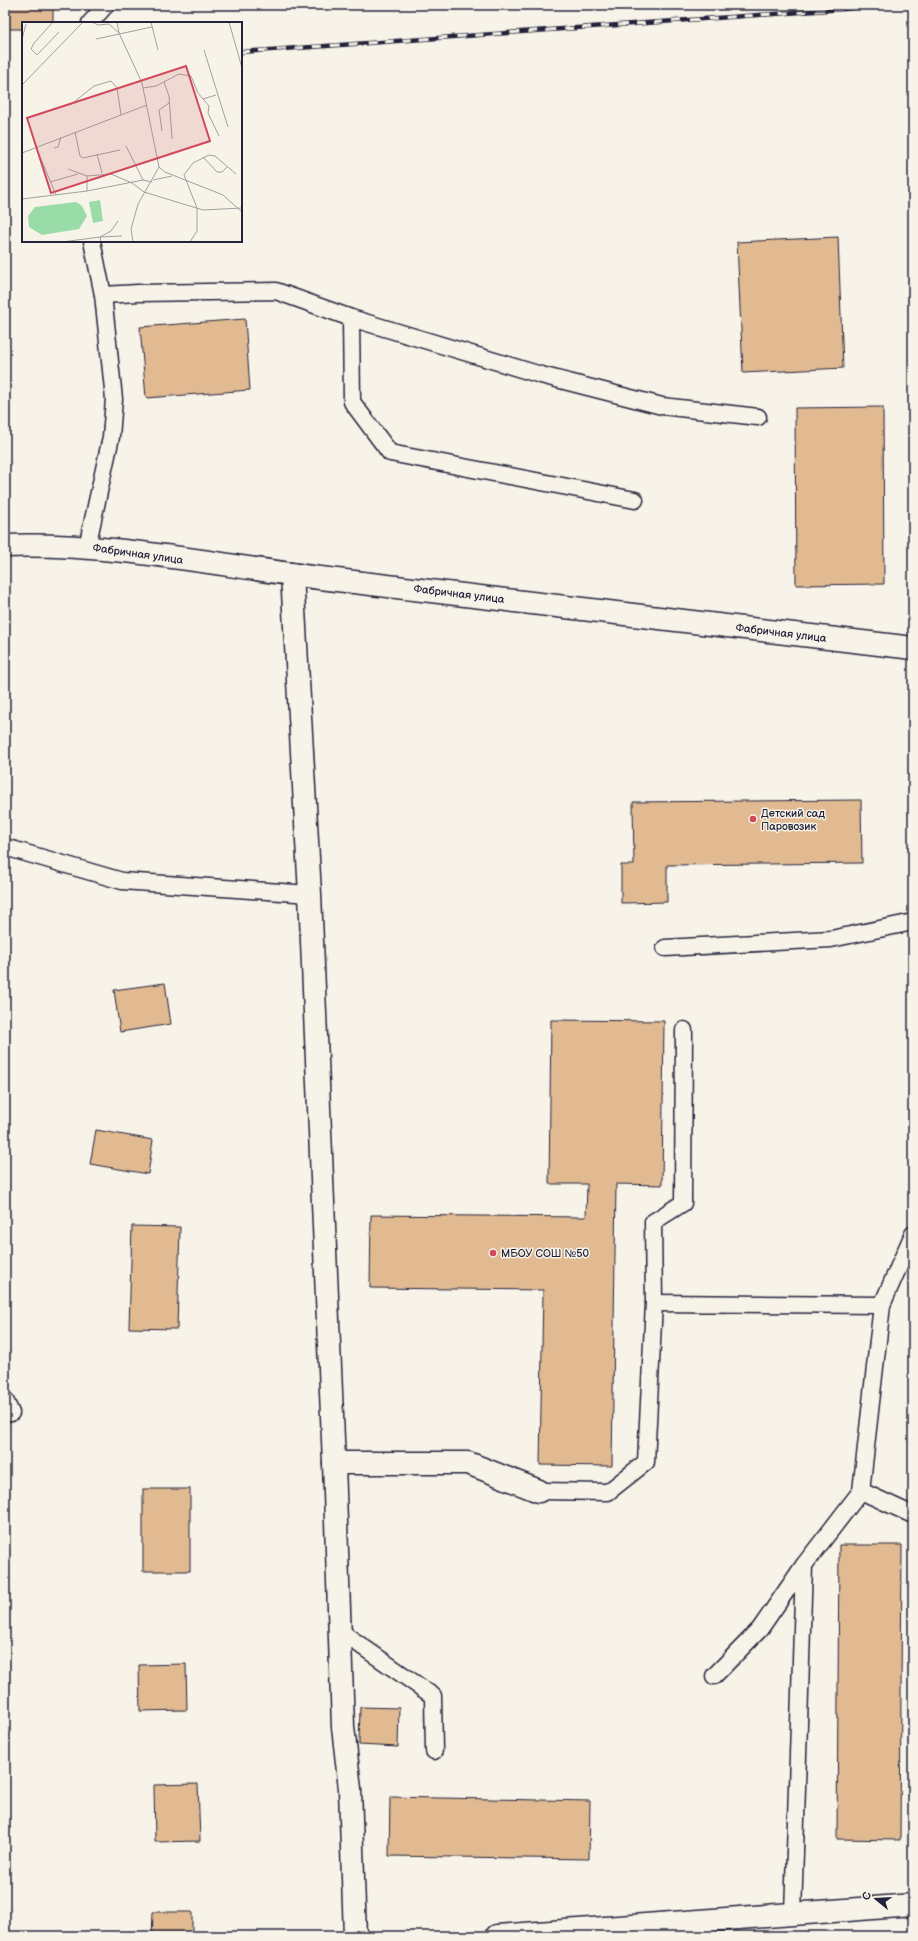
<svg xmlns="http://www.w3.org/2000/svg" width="918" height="1941" viewBox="0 0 918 1941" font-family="'Balsamiq Sans',sans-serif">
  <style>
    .building { fill: #e1ba92; stroke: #22223b }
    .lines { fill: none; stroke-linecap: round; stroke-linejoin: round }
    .lane-casing { stroke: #22223b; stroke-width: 19 }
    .street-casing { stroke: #22223b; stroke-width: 25 }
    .secondary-casing { stroke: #22223b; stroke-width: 25 }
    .lane { stroke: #f7f3e8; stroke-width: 16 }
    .street { stroke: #f7f3e8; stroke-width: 22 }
    .secondary { stroke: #f7f3e8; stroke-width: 22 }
    .rail-casing { stroke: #22223b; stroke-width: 4.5 }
    .rail { stroke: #f7f3e8; stroke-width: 3; stroke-dasharray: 9; stroke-linecap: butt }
    .poi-dot { fill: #d1495b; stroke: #f7f3e8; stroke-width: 1.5 }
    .labels { text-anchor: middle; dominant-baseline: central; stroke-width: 3; stroke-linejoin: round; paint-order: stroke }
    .street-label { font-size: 11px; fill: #22223b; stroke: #f7f3e8 }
    .poi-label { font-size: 11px; fill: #22223b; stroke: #f7f3e8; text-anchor: start }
    .inset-road { fill: none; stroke: #a29fa3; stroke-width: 1 }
    .view { fill: #d1495b; fill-opacity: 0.15; stroke: #d1495b; stroke-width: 2 }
    .inset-edge { fill: none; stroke: #22223b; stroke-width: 2 }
  </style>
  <rect width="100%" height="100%" fill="#f7f3e8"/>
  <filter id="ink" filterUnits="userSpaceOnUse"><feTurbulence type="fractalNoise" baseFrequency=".025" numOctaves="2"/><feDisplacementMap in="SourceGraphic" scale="8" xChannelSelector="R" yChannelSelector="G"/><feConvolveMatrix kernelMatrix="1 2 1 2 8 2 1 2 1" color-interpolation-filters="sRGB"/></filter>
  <g filter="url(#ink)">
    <g class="building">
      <polygon points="5,5 53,5 53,23 23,23 23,29 5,29"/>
      <polygon points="838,237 843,368 743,373 737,242"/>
      <polygon points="245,319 250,390 146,398 140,327"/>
      <polygon points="883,407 884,584 796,585 795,408"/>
      <polygon points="861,800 862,863 667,865 667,902 621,903 621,865 634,865 633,802"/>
      <polygon points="165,983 171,1024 120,1032 114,990"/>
      <polygon points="551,1020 664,1021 662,1185 616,1184 612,1466 540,1465 543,1290 370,1288 371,1215 586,1217 587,1184 549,1184"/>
      <polygon points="96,1130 153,1140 148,1174 90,1164"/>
      <polygon points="132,1226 180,1227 177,1329 129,1328"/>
      <rect x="143" y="1489" width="47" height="82"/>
      <polygon points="839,1545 902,1545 900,1840 837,1839"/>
      <polygon points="186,1664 187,1710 140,1711 139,1665"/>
      <polygon points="360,1707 399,1708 398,1747 359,1745"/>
      <polygon points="198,1784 200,1841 155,1842 154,1785"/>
      <polygon points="390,1797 590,1801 589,1859 389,1856"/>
      <polygon points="153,1912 192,1912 192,1936 152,1936"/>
    </g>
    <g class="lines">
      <defs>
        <g id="lane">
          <polyline points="90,23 106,5"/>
          <polyline points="103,295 138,293 276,291 351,318 541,375 662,406 758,417"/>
          <polyline points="351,318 352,402 390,453 635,500"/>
          <polyline points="87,547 111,437 114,399 103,295 92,241"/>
          <polyline points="5,847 122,881 310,894"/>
          <polyline points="665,948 831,939 913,922"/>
          <polyline points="654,1303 882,1305"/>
          <polyline points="5,1400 11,1413"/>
          <polyline points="539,1491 608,1492 646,1462 654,1303 653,1222 683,1203 684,1030"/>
          <polyline points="861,1491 913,1515"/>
          <polyline points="340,1631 433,1696 434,1751"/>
          <polyline points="714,1676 760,1629 804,1565 861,1491 882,1305 913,1234"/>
          <polyline points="793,1914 804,1565"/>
        </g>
        <g id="street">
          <polyline points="292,574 310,894 334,1463 343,1727 350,1789 355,1936"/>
          <polyline points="334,1463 468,1463 539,1491"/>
          <polyline points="497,1936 913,1905"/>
        </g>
        <path id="secondary" d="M5,546c104,-4 212,19 315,32 198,23 395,47 593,70"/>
      </defs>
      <use href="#lane" class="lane-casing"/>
      <use href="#street" class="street-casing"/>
      <use href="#secondary" class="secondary-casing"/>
      <use href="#lane" class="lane"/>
      <use href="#street" class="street"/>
      <use href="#secondary" class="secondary"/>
      <defs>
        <polyline id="rail" points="241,52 843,9 872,5"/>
      </defs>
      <use href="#rail" class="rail-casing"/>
      <use href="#rail" class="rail"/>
    </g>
  </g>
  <g class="poi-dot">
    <circle cx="753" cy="819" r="4"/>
    <circle cx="493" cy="1253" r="4"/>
  </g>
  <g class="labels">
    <g class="street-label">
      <text transform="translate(138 554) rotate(8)">Фабричная улица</text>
      <text transform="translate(459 594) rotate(7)">Фабричная улица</text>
      <text transform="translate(781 633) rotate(7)">Фабричная улица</text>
    </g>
    <g class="poi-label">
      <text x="761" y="813">Детский сад<tspan x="761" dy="13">Паровозик</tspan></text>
      <text x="501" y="1253">МБОУ СОШ №50</text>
    </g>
  </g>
  <g transform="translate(22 22)">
    <rect width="220" height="220" fill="#f7f3e8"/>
    <path d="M78,178l3,21 -10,2 -4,-21zM54,180l6,4 5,10 -8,13 -37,6 -13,-8 -1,-11 7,-9z" fill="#99dca8"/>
    <path class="inset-road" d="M31,0l-19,21 -3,6 6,6 22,-23M70,0l6,3 11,-1 10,9M95,0l2,11 23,50 17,84 -21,37 -7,25 2,13M129,0l7,28M207,0l13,46M0,17l4,-15M74,17l56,-12M182,28l24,77M142,60l5,14 3,43M0,63l61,-63M121,66l13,-2 23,-12 12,2 7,17 11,13 -1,7 11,23M181,77l13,-4M48,83l24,-19 17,-5 6,7 4,27M140,109l-3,-21 10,-7M53,110l5,24 3,2 37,-8M104,124l17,34M14,125l20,48M32,126l4,-1 3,-10M0,131l125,-48M75,132l5,19M181,135l14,15h5l5,-5M137,145l6,5 58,23 19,17M46,147l19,7 24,-2 21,9 12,9 59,18 39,-2M65,154v15M131,158l19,-4M28,160l28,-8M0,177l65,-8 56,-11 9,2M40,220l38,-5 11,-6 7,-10M79,220l-1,-5 22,-1M168,220l7,-11v-23l-13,-33 9,-12 16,-8 6,1 21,18"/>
    <path class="view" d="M164,44l24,75 -159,52 -24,-75z"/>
    <rect width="220" height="220" class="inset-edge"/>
  </g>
  <rect width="918" height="1941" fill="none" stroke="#f7f3e8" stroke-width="20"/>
  <rect x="10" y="10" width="898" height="1921" fill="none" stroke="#22223b" stroke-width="1.5" filter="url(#ink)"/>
  <g transform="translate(876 1899) rotate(288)" stroke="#f7f3e8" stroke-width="3" paint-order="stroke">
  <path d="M0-3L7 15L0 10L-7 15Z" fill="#22223b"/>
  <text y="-6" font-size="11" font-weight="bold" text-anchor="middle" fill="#22223b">С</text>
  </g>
</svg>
